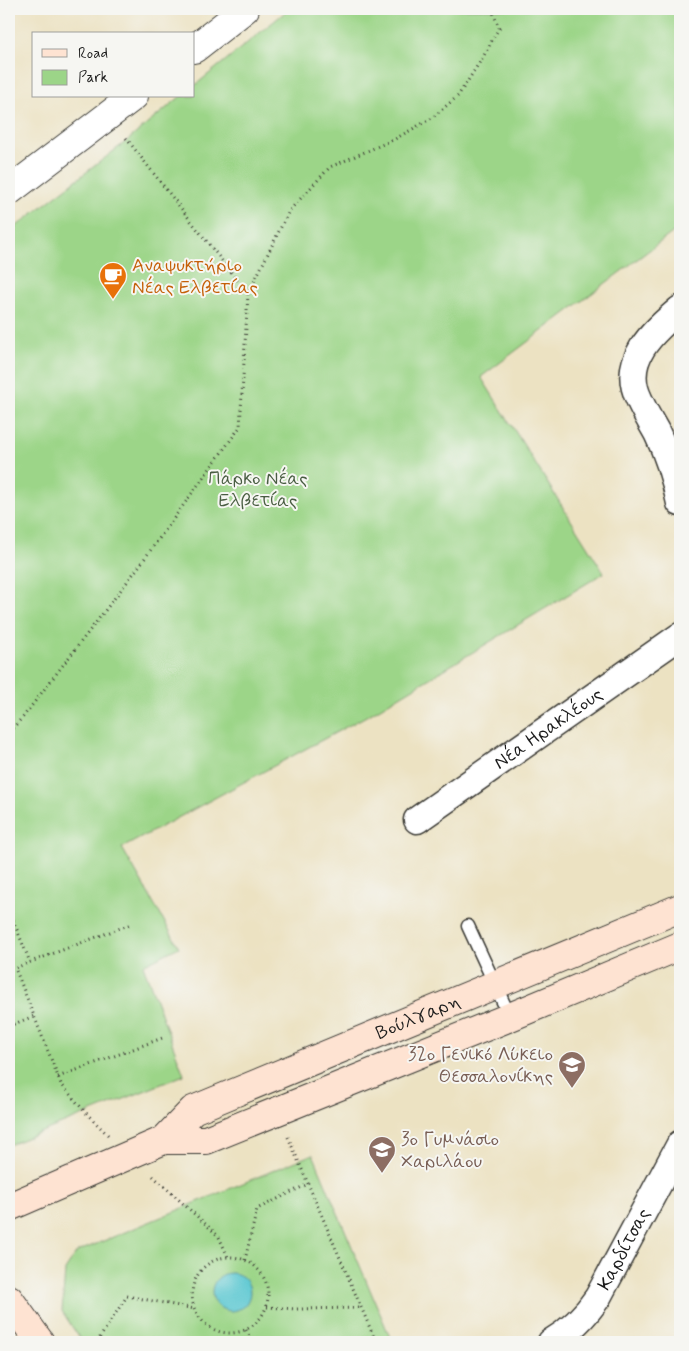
<svg xmlns="http://www.w3.org/2000/svg" width="689" height="1351" viewBox="0 0 689 1351" font-family="Mynerve,sans-serif">
  <style>
    .green { fill: #9cd588; stroke: #5c7852 }
    .water { fill: #5bc8d2; stroke: #3c7277 }
    .lines { fill: none; stroke-linecap: round; stroke-linejoin: round }
    .service-casing { stroke: #3b3a35; stroke-width: 15 }
    .minor-casing { stroke: #3b3a35; stroke-width: 29 }
    .tertiary-casing { stroke: #3b3a35; stroke-width: 30 }
    .secondary-casing { stroke: #3b3a35; stroke-width: 30 }
    .path { stroke: #3b3a35; stroke-width: 3; stroke-dasharray: 1 4; stroke-linecap: butt }
    .service { stroke: #fff; stroke-width: 12 }
    .minor { stroke: #fff; stroke-width: 26 }
    .tertiary { stroke: #fff; stroke-width: 28 }
    .secondary { stroke: #fee3d2; stroke-width: 28 }
    .labels { text-anchor: middle; dominant-baseline: central; stroke-width: 4; stroke-linejoin: round; paint-order: stroke }
    .food-label { font-size: 19px; fill: #c56008; stroke: #f6f6f2; text-anchor: start }
    .park-label { font-size: 19px; fill: #495d42; stroke: #f6f6f2 }
    .street-label { font-size: 19px; fill: #1c1c1c; stroke: #f6f6f2 }
    .education-label { font-size: 19px; fill: #785e54; stroke: #f6f6f2; text-anchor: end }
  </style>
  <rect width="100%" height="100%" fill="#f6f6f2"/>
  <filter id="ink" filterUnits="userSpaceOnUse"><feTurbulence type="fractalNoise" baseFrequency=".02" numOctaves="2"/><feDisplacementMap in="SourceGraphic" scale="10" xChannelSelector="R" yChannelSelector="G"/><feConvolveMatrix kernelMatrix="1 2 1 2 8 2 1 2 1" color-interpolation-filters="sRGB"/></filter>
  <filter id="wash" filterUnits="userSpaceOnUse"><feTurbulence type="fractalNoise" baseFrequency=".0096" numOctaves="4" result="noise"/><feDisplacementMap in="SourceGraphic" scale="20" xChannelSelector="R" yChannelSelector="G"/><feGaussianBlur stdDeviation="1.12" result="paint"/><feColorMatrix in="noise" values="0 0 0 0 0 0 0 0 0 0 0 0 0 0 0 0 0 1.4 0 .05"/><feComposite in="paint" operator="in"/></filter>
  <g filter="url(#wash)">
    <rect width="100%" height="100%" fill="#ece2c2"/>
    <g class="green">
      <polygon points="289,9 680,9 680,227 481,377 604,573 372,713 122,848 179,947 143,965 184,1075 9,1145 9,232 128,140 181,96 194,96 194,86"/>
      <polygon points="313,1154 392,1342 82,1342 62,1311 65,1270 77,1252"/>
    </g>
    <circle class="water" cx="231" cy="1292" r="19"/>
  </g>
  <g filter="url(#ink)">
    <g class="lines">
      <defs>
        <polyline id="service" points="468,926 510,1017"/>
        <g id="minor">
          <path d="M680,309c-27,23 -60,51 -41,90 5,12 12,23 18,34 11,22 18,46 23,70"/>
          <path id="s1" d="M417,820l263,-184"/>
          <path id="s2" d="M551,1342c19,-11 35,-27 47,-45l82,-153"/>
        </g>
        <g id="tertiary">
          <polyline points="194,49 245,9"/>
          <polyline points="9,191 134,96"/>
        </g>
        <g id="secondary">
          <polyline points="164,1140 206,1140 510,1017 680,946"/>
          <path id="s3" d="M9,1207l155,-67 29,-30 487,-202"/>
          <polyline points="9,1299 40,1342"/>
        </g>
      </defs>
      <use href="#service" class="service-casing"/>
      <use href="#minor" class="minor-casing"/>
      <use href="#tertiary" class="tertiary-casing"/>
      <use href="#secondary" class="secondary-casing"/>
      <g class="path">
        <polyline points="126,138 248,294"/>
        <polyline points="9,732 23,717 137,569 240,427 248,294 289,211 330,167 395,139 432,118 458,96 483,57 499,28 492,9"/>
        <polyline points="9,911 11,915 30,962"/>
        <polyline points="9,1026 34,1016"/>
        <polyline points="58,1077 165,1037"/>
        <polyline points="108,1135 87,1114 61,1084 15,968 131,924"/>
        <polyline points="288,1137 376,1342"/>
        <polyline points="153,1176 212,1230 219,1237 228,1257"/>
        <circle cx="230" cy="1295" r="38"/>
        <polyline points="245,1260 257,1209 308,1184"/>
        <polyline points="267,1307 296,1309 361,1308"/>
        <polyline points="246,1330 252,1342"/>
        <polyline points="97,1342 127,1296 195,1309"/>
      </g>
      <use href="#service" class="service"/>
      <use href="#minor" class="minor"/>
      <use href="#tertiary" class="tertiary"/>
      <use href="#secondary" class="secondary"/>
    </g>
  </g>
  <defs>
    <symbol id="cafe-pin" viewBox="-11 -11 22 30"><path d="M0 17L-7.5 6A9.5 9.5 0 1 1 7.5 6Z" fill="#e8710a" stroke="#f6f6f2"/><path d="M-5.5-4.5H6V0H3Q3 3.5 0 3.5H-2.5Q-5.5 3.5-5.5 0ZM3-3.2v2h1.7v-2ZM-6 4.5H4V6H-6Z" fill="#fff"/></symbol>
    <symbol id="school-pin" viewBox="-11 -11 22 30"><path d="M0 17L-7.5 6A9.5 9.5 0 1 1 7.5 6Z" fill="#8d6e63" stroke="#f6f6f2"/><path d="M0-5L7-2L0 1L-7-2ZM-4 1L0 2.5L4 1V4Q0 6-4 4Z" fill="#fff"/></symbol>
  </defs>
  <g fill-rule="evenodd">
    <use href="#cafe-pin" x="97" y="260" width="32" height="43"/>
    <use href="#school-pin" x="556" y="1049" width="32" height="43"/>
    <use href="#school-pin" x="366" y="1134" width="32" height="43"/>
  </g>
  <g class="labels">
    <g class="food-label">
      <text x="132" y="265">Αναψυκτήριο<tspan x="132" dy="22">Νέας Ελβετίας</tspan></text>
    </g>
    <g class="park-label">
      <text x="258" y="478">Πάρκο Νέας<tspan x="258" dy="22">Ελβετίας</tspan></text>
    </g>
    <g class="street-label">
      <text stroke="none"><textPath href="#s1" startOffset="160">Νέα Ηρακλέους</textPath></text>
      <text stroke="none"><textPath href="#s3" startOffset="454">Βούλγαρη</textPath></text>
      <text stroke="none"><textPath href="#s2" startOffset="120">Καρδίτσας</textPath></text>
    </g>
    <g class="education-label">
      <text x="553" y="1054">32ο Γενικό Λύκειο<tspan x="553" dy="22">Θεσσαλονίκης</tspan></text>
      <text x="401" y="1139" text-anchor="start">3ο Γυμνάσιο<tspan x="401" dy="22">Χαριλάου</tspan></text>
    </g>
  </g>
  <rect width="689" height="1351" fill="none" stroke="#f6f6f2" stroke-width="30"/>
  <rect x="32" y="32" width="162" height="65" fill="#f6f6f2" stroke="#9f9f9c"/>
  <rect x="42" y="49" width="25" height="8" fill="#fee3d2" stroke="#9f9f9c"/>
  <text x="78" y="58" font-size="15" fill="#1c1c1c">Road</text>
  <rect x="42" y="70" width="25" height="15" fill="#9cd588" stroke="#9f9f9c"/>
  <text x="78" y="82" font-size="15" fill="#1c1c1c">Park</text>
</svg>
